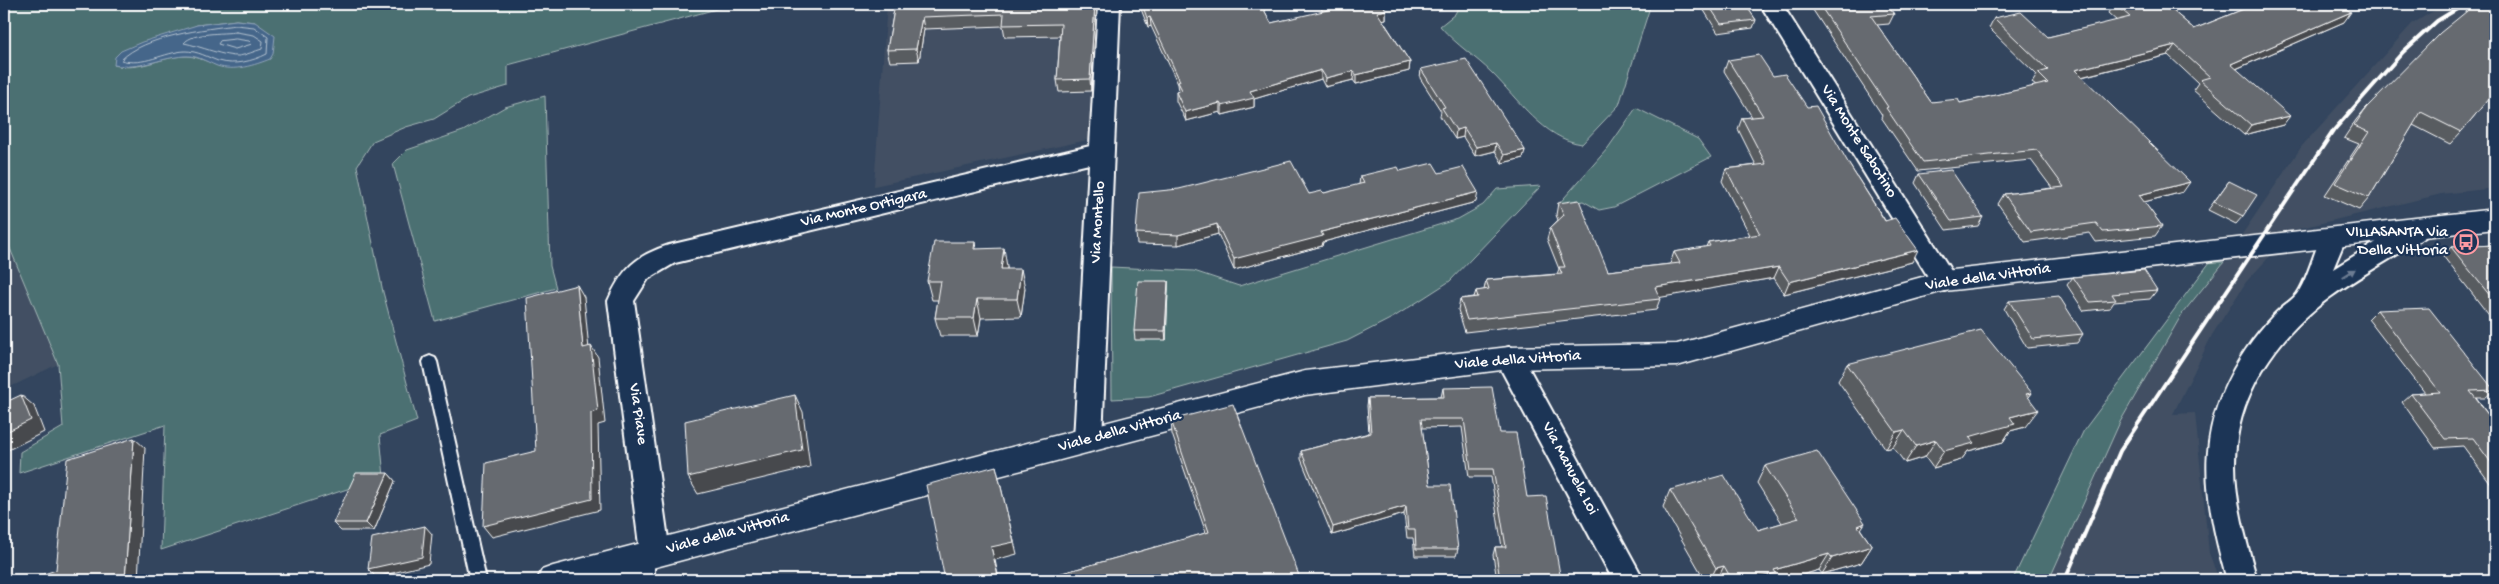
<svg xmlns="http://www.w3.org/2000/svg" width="2499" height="584" viewBox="0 0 2499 584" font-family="'Gochi Hand',sans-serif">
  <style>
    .built { fill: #425063 }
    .green { fill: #4c7072; stroke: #a6b8b8; fill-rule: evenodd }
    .water { fill: #44668a; stroke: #8fa3b9 }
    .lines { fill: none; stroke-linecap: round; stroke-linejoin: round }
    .shore { stroke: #b4c2d0; stroke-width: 1 }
    .lane-casing { stroke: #fff; stroke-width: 4 }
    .street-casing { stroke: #fff; stroke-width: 4 }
    .secondary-casing { stroke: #fff; stroke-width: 3 }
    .lane { fill: #1d3557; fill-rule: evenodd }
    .street { fill: #1d3557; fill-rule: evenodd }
    .secondary { fill: #1d3557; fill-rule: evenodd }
    .rail { stroke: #fff; stroke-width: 4 }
    .wall { fill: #585b60; stroke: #fff }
    .shaded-wall { fill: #474a4e; stroke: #fff }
    .building { fill: #666a70; stroke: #fff }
    .oneway { fill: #6c7c92 }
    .labels { text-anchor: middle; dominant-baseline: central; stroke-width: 4.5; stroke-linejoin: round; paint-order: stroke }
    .street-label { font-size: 16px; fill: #fff; stroke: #1d3557 }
    .poi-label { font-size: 16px; fill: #fff; stroke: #1d3557; text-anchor: end }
  </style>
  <rect width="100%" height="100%" fill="#33455e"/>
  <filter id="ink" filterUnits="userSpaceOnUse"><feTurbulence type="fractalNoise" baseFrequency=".02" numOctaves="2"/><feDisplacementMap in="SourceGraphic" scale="10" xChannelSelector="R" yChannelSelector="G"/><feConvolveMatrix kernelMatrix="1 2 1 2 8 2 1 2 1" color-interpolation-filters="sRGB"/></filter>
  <g filter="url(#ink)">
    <g class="built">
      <polygon points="887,4 1098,4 1092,139 874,186"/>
      <polygon points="2445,4 2495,4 2495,188 2441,194 2285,232 2241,236 2302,146 2412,24"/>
      <polygon points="4,234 58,364 4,390"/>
      <polygon points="2270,256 2246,282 2212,335 2173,414 2195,413 2209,553 2219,580 2049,580 2120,422 2182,314 2224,262"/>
    </g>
    <g class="green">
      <path d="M4,4h731l-227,61v21l-40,12 -34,21 -28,8 -33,14 -16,25 26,126 34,129 -37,14 4,42 -223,73 4,-125 -146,48 1,-21 43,-25 -5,-63 -54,-130zM236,20l19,2 -27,45c-15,-1 -26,-10 -41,-11 -26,0 -47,16 -73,9l83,-40z"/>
      <path d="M1460,4h191l-32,101 -37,39c-38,-5 -64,-45 -90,-71 -17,-17 -35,-27 -52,-47l15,-12z"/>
      <polygon points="545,96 550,266 556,288 435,321 393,164 407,150 463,131 505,107"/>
      <polygon points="1636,108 1698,139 1711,157 1614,207 1599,210 1583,201 1557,206 1608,148"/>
      <polygon points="1541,186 1450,281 1394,317 1347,341 1149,397 1112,399 1111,267 1194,271 1239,286 1458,219 1483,205 1497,189"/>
      <polygon points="2210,262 2224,262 2182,314 2120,422 2049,580 2003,580 2014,577 2084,430"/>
    </g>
    <path class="water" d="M236,20l19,2 20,14 -2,18 -3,5c-15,6 -36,13 -53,7 -12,-5 -20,-11 -33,-10 -25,2 -45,14 -70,9l1,-8 6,-6 21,-9 55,-17z"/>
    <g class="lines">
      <g class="shore">
        <path d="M236,25l18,2 14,10 -1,17c-14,7 -33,12 -49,7 -11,-4 -20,-10 -33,-10 -21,1 -42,16 -64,9 23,-24 84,-31 115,-35z"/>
        <path d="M236,32l18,3 9,6 -1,8c-7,2 -16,6 -23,7 -14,1 -39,-10 -55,-13 9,-11 38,-9 52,-11z"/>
        <polygon points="236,39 249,41 252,44 235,49 218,44 220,41"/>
      </g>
      <defs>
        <polygon id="lane" points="430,356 435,358 437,362 486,580 470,580 423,362 425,358"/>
        <g id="street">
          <path d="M1098,4h22l-18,436 -4,8 -10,4 -10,-4 -4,-8 15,-276 -414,99 -27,16 -14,22 36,252 -4,10 -12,3v14h-30l-1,-22 4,-10 12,-3 -31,-244c14,-32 27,-45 61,-56l421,-99z"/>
          <polygon points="1760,4 1782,4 1953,274 1957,281 1953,288 1944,291 1935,288"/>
          <path d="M2416,221l9,2 4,7 -4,7c-32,21 -66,39 -96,61 -53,39 -94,99 -94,166 0,40 12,79 22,116h-30c-26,-91 -34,-158 25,-239 9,-12 19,-24 30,-34 5,-4 11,-8 15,-13 11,-15 17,-44 27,-63l9,-2 9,2 4,7 -13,31 74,-46z"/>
          <polygon points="1509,347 1519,350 1644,580 1613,580 1495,358 1499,350"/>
        </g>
        <polygon id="secondary" points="2495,209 2495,229 1944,291 1677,366 1509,369 1305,395 607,580 537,580 542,570 553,566 1305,371 1509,347 1677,344 1944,271"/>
      </defs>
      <use href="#lane" class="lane-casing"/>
      <use href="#street" class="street-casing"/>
      <use href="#secondary" class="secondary-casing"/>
      <use href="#lane" class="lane"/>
      <use href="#street" class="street"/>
      <use href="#secondary" class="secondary"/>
      <polyline class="rail" points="2065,580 2120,451 2334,130 2403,52 2437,21 2465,4"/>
    </g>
    <g class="wall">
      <polygon points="895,4 1097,4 1091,91 1059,92 1057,80 1060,36 1005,37 1003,26 924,29 919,61 890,62 887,50"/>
      <polygon points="1139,4 1261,4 1271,23 1323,12 1319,4 1383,4 1386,10 1386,19 1382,19 1410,62 1409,71 1356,84 1353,80 1325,87 1321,79 1254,99 1254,107 1222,115 1220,112 1186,121 1176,101 1176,92 1179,91 1178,84 1151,26 1148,27"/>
      <polygon points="1700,4 1745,4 1756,20 1753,28 1718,33"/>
      <polygon points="1809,4 1886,4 1894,14 1889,24 1877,25 1931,102 1960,103 2036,86 2032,83 2037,75 1989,28 1994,18 2048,37 2117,21 2108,13 2113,4 2165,4 2194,29 2256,4 2341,4 2339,4 2344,22 2236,69 2283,125 2244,135 2193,90 2198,83 2168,55 2082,77 2183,192 2144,202 2162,226 2155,236 2096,242 2090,233 2025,242 1998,204 2004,194 2052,188 2031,160 1918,171 1881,117 1882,115"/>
      <polygon points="2495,4 2495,93 2494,92 2461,132 2450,144 2413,125 2369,198 2359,210 2325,195 2359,144 2344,138 2356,120 2366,108 2476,9"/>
      <polygon points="1728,60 1773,76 1807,107 1850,166 1912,262 1784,294 1774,278 1659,297 1660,299 1656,310 1465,332 1458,310 1460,299 1474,297 1476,291 1484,290 1486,280 1557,274 1559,269 1547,239 1550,228 1558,220 1556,215 1558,203 1608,271 1670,264 1674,252 1706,247 1708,242 1750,235 1722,181 1726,169 1756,165 1738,129 1742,118 1752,117 1724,71"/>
      <polygon points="1421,69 1525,150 1523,158 1502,163 1495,151 1475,156 1463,137 1455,139 1440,116 1441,111 1420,78"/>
      <polygon points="1400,171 1439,173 1476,202 1323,242 1322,246 1234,270 1218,234 1178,245 1137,244 1136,233 1309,194 1324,193 1359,185 1360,176"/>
      <polygon points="1919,174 1983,217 1978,226 1946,230 1915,183"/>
      <polygon points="2229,181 2243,216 2236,224 2208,210"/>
      <polygon points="975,242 976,249 1007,267 1007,269 1025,288 1021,317 981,318 978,336 940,336 935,318 938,300 932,300 927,281"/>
      <polygon points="2495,245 2495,323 2443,256 2451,247"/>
      <polygon points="2073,277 2157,290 2150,299 2114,302 2110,308 2084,311 2067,285"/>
      <polygon points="1168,281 1168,290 1166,340 1135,340 1134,331"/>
      <polygon points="2009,301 2083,334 2077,343 2027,348 2004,309"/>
      <polygon points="2377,310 2494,390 2485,398 2476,398 2495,424 2495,490 2463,446 2435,448 2402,402 2411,394 2425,393 2368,319"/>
      <polygon points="1847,364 2032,393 2028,398 2025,427 2010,431 2003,442 1968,451 1961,460 1933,468 1925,457 1905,463 1893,447 1886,449 1838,381"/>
      <polygon points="1443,388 1500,433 1527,497 1561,580 1497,580 1493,555 1495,547 1502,547 1491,477 1469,477 1462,427 1422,428 1430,485 1458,549 1456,556 1415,556 1413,538 1407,538 1404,514 1332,535 1301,459 1301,451 1369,433 1367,406 1368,398 1441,397"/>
      <polygon points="1171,420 1300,578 1300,580 1037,580 1206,533 1172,434"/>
      <polygon points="1765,466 1861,530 1872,546 1861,563 1822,574 1819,570 1785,580 1705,580 1663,507 1670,490 1758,530 1782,523 1757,483"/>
      <polygon points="388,473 395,481 374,531 341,531 333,523"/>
    </g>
    <g class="shaded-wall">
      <polygon points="1095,4 1097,4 1091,91 1090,79"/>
      <polygon points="1386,10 1386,19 1376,21 1377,12"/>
      <polygon points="2351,12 2344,22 2224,74 2231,64"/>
      <polygon points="922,17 924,29 919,61 916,49"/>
      <polygon points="1150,17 1151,26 1148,27 1147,18"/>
      <polygon points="2175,45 2168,55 2069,80 2075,70"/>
      <polygon points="1410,62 1409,71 1356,84 1356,75"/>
      <polygon points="1321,70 1321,79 1254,99 1254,107 1222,115 1222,106 1250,91"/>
      <polygon points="1354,71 1353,80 1325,87 1326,78"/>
      <polygon points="1220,103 1220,112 1186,121 1185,112"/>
      <polygon points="2290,116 2283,125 2244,135 2251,125"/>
      <polygon points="1464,128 1463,137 1455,139 1456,130"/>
      <polygon points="1496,143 1495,151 1475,156 1476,147"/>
      <polygon points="1525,150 1523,158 1502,163 1504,155"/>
      <polygon points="2190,182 2183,192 2132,205 2139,195"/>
      <polygon points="1478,192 1476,202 1323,242 1322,246 1234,270 1234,259 1321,232"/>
      <polygon points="1217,224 1218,234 1178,245 1178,235"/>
      <polygon points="1004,248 1007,267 1005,288 1001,269"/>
      <polygon points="1918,250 1912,262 1784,294 1789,282"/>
      <polygon points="1779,267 1774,278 1651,299 1655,287"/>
      <polygon points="1021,269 1025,288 1021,317 1017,299"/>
      <polygon points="1168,281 1168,290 1166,340 1165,331"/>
      <polygon points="577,285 584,297 590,360 583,348"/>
      <polygon points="977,299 981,318 978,336 974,318"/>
      <polygon points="591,346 598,357 605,423 598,425 600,510 492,537 483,526 591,413"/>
      <polygon points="2032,393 2019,410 2026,394"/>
      <polygon points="21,395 34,406 44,432 4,452 4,433"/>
      <polygon points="795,395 803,412 810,467 698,494 688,477"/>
      <polygon points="2038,410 2025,427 2010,431 2003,442 1968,451 1961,460 1933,468 1944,451 1969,437 2010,417"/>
      <polygon points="1904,430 1893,447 1886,449 1896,432"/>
      <polygon points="134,438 145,448 138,580 125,580"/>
      <polygon points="1936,440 1925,457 1905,463 1916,446"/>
      <polygon points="996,466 1017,554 995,560 999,580 991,547"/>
      <polygon points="388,473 395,481 374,531 366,523"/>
      <polygon points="1406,506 1404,514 1332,535 1333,527"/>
      <polygon points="1865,523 1854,540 1858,526"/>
      <polygon points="425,526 432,534 429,564 376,577 368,569"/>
      <polygon points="1872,546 1861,563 1822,574 1832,558"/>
      <polygon points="1829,554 1819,570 1785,580 1751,580 1774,570"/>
      <polygon points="1724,566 1717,580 1710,580 1716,568"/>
    </g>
    <g class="building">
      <polygon points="895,4 1095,4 1090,79 1057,80 1061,24 1003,25 1004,14 922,17 916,49 887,50"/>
      <polygon points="1142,4 1261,4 1271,23 1328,10 1324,4 1383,4 1386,10 1377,12 1410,62 1356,75 1354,71 1326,78 1321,70 1250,91 1254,98 1222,106 1220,103 1185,112 1176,92 1182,90 1178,82 1180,81 1150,17 1147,18"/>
      <polygon points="1708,4 1745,4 1756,20 1721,24"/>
      <polygon points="1819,4 1886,4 1894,14 1871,16 1931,102 1958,99 1960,103 2048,83 2038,73 2048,70 1994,18 2021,12 2048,37 2130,17 2115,4 2165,4 2194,29 2256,4 2338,4 2351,12 2231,64 2290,116 2251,125 2200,80 2210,77 2175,45 2075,70 2190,182 2139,195 2162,226 2103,232 2096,223 2031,232 2004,194 2064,187 2037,150 1923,162 1886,108 1888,107"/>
      <polygon points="2487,4 2495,4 2495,91 2461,132 2421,112 2369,198 2335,183 2369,132 2354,126 2366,108 2440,33 2472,7 2476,9"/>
      <polygon points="1759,55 1773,76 1785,74 1807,107 1816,106 1850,166 1885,221 1895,218 1918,250 1789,282 1779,267 1655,287 1660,299 1467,320 1460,299 1478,297 1476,291 1489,289 1486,280 1562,274 1559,267 1565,267 1550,228 1564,215 1558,203 1579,200 1608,271 1680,263 1674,252 1710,246 1708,242 1760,234 1726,169 1766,164 1742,118 1763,116 1728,60"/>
      <polygon points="1466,59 1525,150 1504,155 1496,143 1476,147 1464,128 1456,130 1442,108 1445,107 1421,69"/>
      <polygon points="1291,161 1309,194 1322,191 1324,193 1364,183 1360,176 1398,167 1400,171 1433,163 1439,173 1463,167 1478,192 1321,232 1323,236 1234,259 1217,224 1178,235 1136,233 1139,193 1179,189"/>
      <polygon points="1951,170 1983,217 1951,221 1919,174"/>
      <polygon points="2229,181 2257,195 2243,216 2214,202"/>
      <polygon points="934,242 975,242 974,249 1004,248 1001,269 1021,269 1017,299 977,299 974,318 935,318 941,281 927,281"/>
      <polygon points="2495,245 2495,302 2451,247"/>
      <polygon points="2144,270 2157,290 2112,294 2116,300 2090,302 2073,277"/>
      <polygon points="1138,281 1168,281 1165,331 1134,331"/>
      <polygon points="577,285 583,348 591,346 598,411 591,413 592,499 483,526 486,463 536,451 527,298"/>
      <polygon points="2059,296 2083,334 2033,339 2009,301"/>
      <polygon points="2429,308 2494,390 2470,391 2495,424 2495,468 2473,438 2445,439 2411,394 2440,392 2377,310"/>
      <polygon points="1981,330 2032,393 2026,394 2038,410 2010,417 2015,424 1969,437 1974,443 1944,451 1936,440 1916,446 1904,430 1896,432 1847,364"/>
      <polygon points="1492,387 1500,433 1516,433 1527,497 1546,496 1561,580 1500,580 1495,547 1506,547 1493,469 1471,469 1464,419 1421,419 1430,485 1450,485 1458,549 1416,549 1415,530 1408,530 1406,506 1333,527 1301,451 1371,433 1368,398 1444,397 1443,388"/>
      <polygon points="21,395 31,420 4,433 4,403"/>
      <polygon points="795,395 802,450 688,477 685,421"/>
      <polygon points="1233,404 1300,578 1291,580 1037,580 1209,532 1171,420"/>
      <polygon points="134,438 125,580 26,580 56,570 67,459"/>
      <polygon points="1817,451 1865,523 1858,526 1872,546 1832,558 1829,554 1774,570 1776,573 1751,580 1732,580 1724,566 1716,568 1670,490 1724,475 1758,530 1799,518 1765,466"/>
      <polygon points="996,466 1014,542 991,547 999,580 945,580 926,485"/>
      <polygon points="356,473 388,473 366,523 333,523"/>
      <polygon points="425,526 422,557 368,569 372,538"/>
    </g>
    <defs><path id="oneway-solid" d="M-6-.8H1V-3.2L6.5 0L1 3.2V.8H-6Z" transform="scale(1.25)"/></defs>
    <use class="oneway" href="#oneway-solid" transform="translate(2349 273) rotate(-32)"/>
  </g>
  <defs>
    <symbol id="bus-ring" viewBox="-11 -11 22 22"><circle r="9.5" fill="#1d3557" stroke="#ff9aa2" stroke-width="1.5"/><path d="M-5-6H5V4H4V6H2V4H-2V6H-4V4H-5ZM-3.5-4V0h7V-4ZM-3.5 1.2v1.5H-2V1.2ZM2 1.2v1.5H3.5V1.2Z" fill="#ff9aa2"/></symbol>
  </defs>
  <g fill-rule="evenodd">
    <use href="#bus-ring" x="2452" y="228" width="28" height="28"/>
  </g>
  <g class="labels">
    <g class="street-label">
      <text transform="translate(1858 142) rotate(58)">Via Monte Sabotino</text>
      <text transform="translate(864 209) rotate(-13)">Via Monte Ortigara</text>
      <text transform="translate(1099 222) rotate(-87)">Via Montello</text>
      <text transform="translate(1988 278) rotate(-8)">Viale della Vittoria</text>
      <text transform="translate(1518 361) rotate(-4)">Viale della Vittoria</text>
      <text transform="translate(637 414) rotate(82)">Via Piave</text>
      <text transform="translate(1120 432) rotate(-15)">Viale della Vittoria</text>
      <text transform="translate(1569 469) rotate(62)">Via Manuela Loi</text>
      <text transform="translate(728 534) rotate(-15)">Viale della Vittoria</text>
    </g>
    <g class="poi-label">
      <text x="2448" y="233">VILLASANTA Via<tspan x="2448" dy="18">Della Vittoria</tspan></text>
    </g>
  </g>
  <rect width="2499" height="584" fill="none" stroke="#1d3557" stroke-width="20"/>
  <rect x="10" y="10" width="2479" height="564" fill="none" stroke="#fff" stroke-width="2" filter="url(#ink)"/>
</svg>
